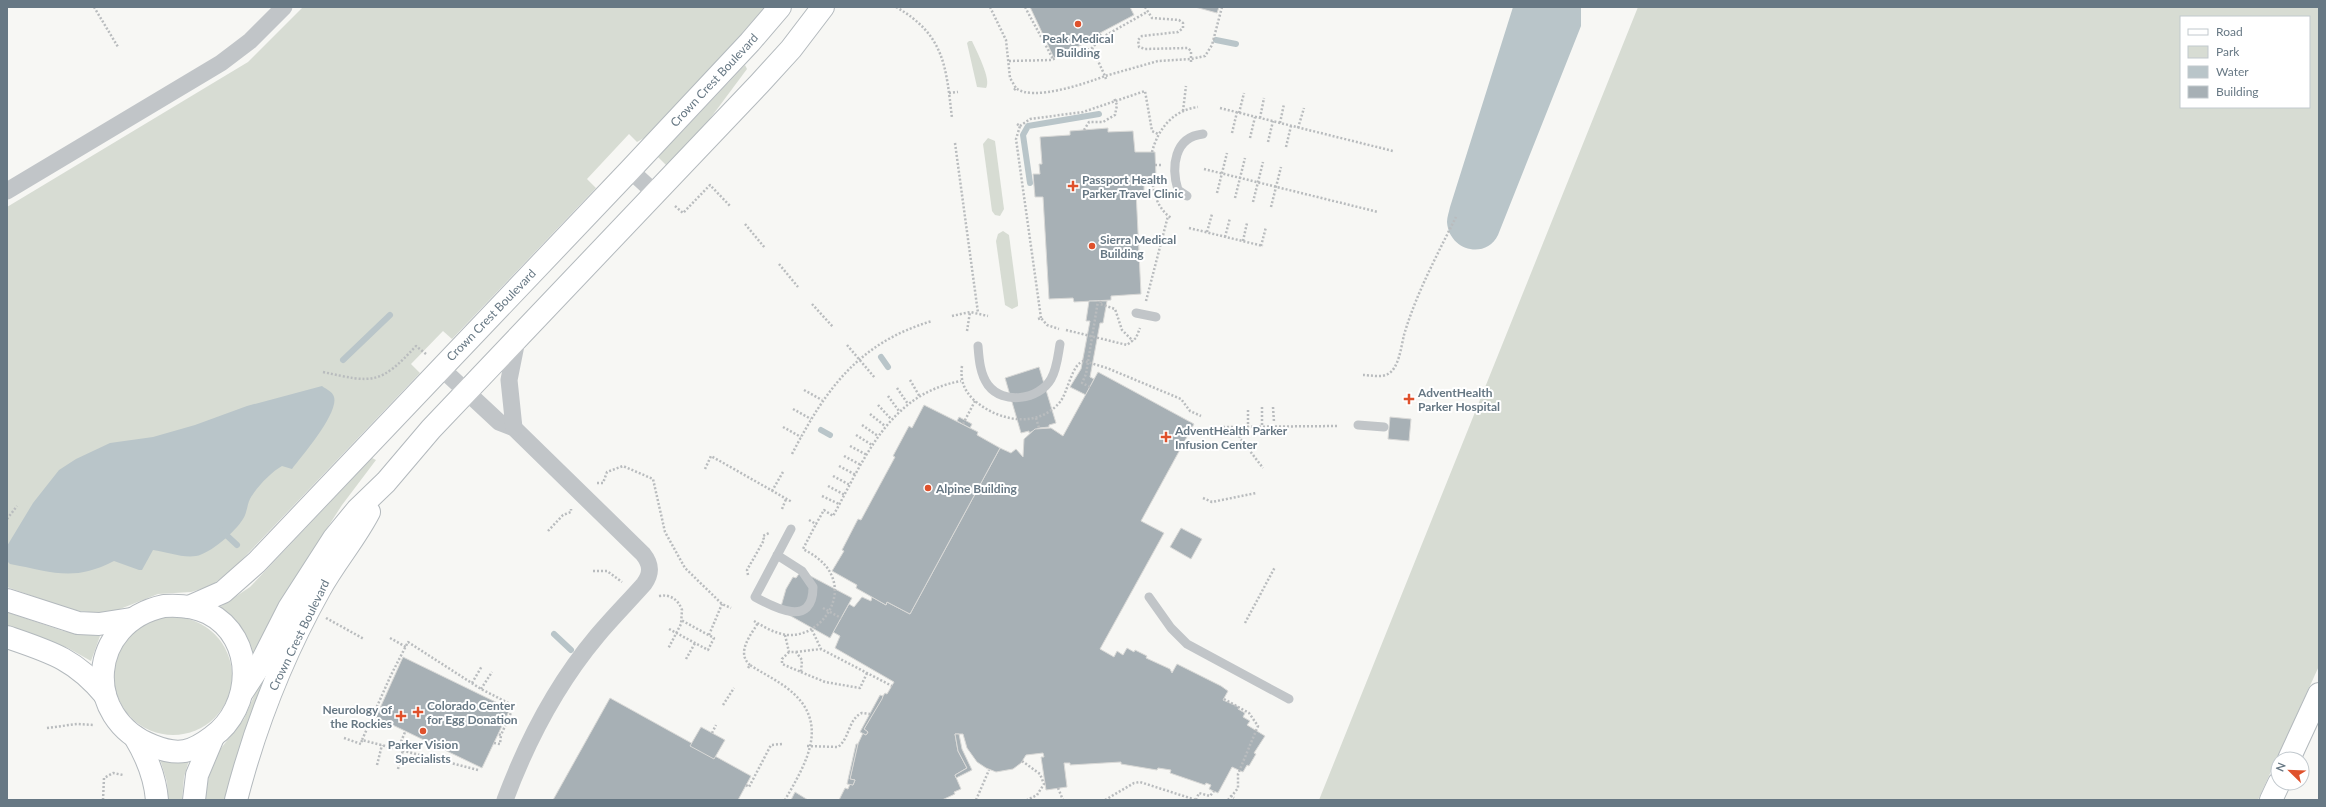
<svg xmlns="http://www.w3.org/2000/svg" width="2326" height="807" viewBox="0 0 2326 807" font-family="Lato,sans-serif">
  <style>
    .green { fill: #d7dcd3; fill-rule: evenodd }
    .water { fill: #b9c5c9 }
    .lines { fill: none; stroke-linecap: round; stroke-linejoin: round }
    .stream { stroke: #b9c5c9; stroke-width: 6 }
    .building { fill: #a7b0b5; stroke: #d9d9d7 }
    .secondary-casing { stroke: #b3b9bd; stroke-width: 24 }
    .path { stroke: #b9bcbe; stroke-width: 2.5; stroke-dasharray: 2 2; stroke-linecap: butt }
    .lane { stroke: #c1c5c8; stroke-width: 9 }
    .street { stroke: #c1c5c8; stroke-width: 17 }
    .secondary { stroke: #fff; stroke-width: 22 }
    .path-bridge { stroke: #b9bcbe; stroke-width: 2.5; stroke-dasharray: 2 2; stroke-linecap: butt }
    .poi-dot { fill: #df512c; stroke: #fff; stroke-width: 1.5 }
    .labels { text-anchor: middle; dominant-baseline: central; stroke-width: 4; stroke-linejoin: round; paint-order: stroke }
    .poi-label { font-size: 12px; font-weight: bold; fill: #677884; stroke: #fff; text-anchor: start }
    .street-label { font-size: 12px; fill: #677884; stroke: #fff }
  </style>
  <rect width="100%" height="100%" fill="#f7f7f4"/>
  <g class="green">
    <polygon points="303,7 765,7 736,41 644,138 637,142 629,134 587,179 596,188 452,339 443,331 411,364 420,373 234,568 211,586 191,592 158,594 115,611 97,613 72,610 7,587 7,207 248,62"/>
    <path d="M1638,7h681v659l-61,134h-939zM2181,17h128v90h-128z"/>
    <path d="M969,41h3c4,9 20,39 14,47l-9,-1 -10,-44z"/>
    <polygon points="745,65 747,69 709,120 667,166 658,157"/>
    <polygon points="988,138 995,141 1004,209 1000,216 995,215 992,211 983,144"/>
    <polygon points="1003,231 1009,235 1018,303 1018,306 1012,309 1005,305 996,241 998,234"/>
    <polygon points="372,458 376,460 342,505 304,564 254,658 240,626 220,607 250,587"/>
    <polygon points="7,612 63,631 100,636 91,661 68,648 7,625"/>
    <circle cx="173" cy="676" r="59"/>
    <polygon points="271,663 230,800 205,800 209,775 218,752 244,719 267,666"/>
    <polygon points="160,759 189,760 184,777 182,800 168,800 167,782"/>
  </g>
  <g class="water">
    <path d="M1513,7h68v19l-83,209c-12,25 -49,16 -51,-13 0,-5 2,-10 3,-15z"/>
    <path d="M322,386c4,3 11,6 12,11 5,16 -32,59 -42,72l-10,-3c-11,6 -26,22 -32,33 -3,6 -3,14 -7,20 -7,12 -33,35 -47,37 -14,2 -29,-4 -43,-6l-11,20h-3l-25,-9c-41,21 -61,11 -104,3l-3,-3v-15l26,-43 26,-33 17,-11 34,-16 43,-6 42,-12 52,-19z"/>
  </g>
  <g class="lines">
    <g class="stream">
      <polyline points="1216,40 1236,44"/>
      <polyline points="1030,183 1023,135 1028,126 1099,114"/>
      <polyline points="881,357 888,367"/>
      <polyline points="343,360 390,315"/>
      <polyline points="821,430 830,435"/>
      <polyline points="222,531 237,545"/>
      <polyline points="554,634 571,650"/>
    </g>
  </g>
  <g class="building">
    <polygon points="1030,7 1130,7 1134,15 1100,33 1102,35 1054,58"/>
    <polygon points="1195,7 1219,7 1217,13"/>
    <polygon points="1108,128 1108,132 1133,131 1135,152 1155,152 1156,176 1144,177 1144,191 1136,191 1141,294 1111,296 1111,300 1074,302 1073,298 1049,299 1043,197 1035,197 1033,174 1040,174 1039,164 1042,164 1040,137 1070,135 1070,131"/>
    <polygon points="1089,301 1107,301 1103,323 1100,323 1090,377 1094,379 1086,395 1070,387 1081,369 1090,321 1086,321"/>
    <polygon points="1039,367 1056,423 1049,425 1049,427 1039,428 1029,433 1029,431 1021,433 1005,378"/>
    <polygon points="1098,372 1194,424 1141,521 1164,533 1100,649 1114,657 1117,651 1123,655 1127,648 1134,652 1135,650 1147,656 1146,658 1170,669 1172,673 1177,664 1221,686 1228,691 1223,700 1239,707 1238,709 1245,713 1243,717 1250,721 1247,725 1265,736 1254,753 1256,754 1249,766 1247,765 1243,772 1232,767 1218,793 1209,789 1211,785 1206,783 1205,785 1170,773 1171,770 1158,768 1157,770 1121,764 1121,762 1070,765 1070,763 1064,763 1067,787 1046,790 1041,757 1044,757 1043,753 1026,755 1021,763 1013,769 996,772 986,768 977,762 967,748 963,734 955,734 958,751 967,768 955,775 961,789 954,792 955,794 942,800 839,800 845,788 848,789 850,784 853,785 855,780 850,779 857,746 863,733 866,735 868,732 864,729 881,699 885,693 887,694 894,682 835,648 840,636 833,632 849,604 854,607 862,597 871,601 872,597 886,605 887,602 910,614 1000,448 1011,453 1016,449 1023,457 1024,439 1035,429 1051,428 1063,436"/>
    <polygon points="924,405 978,432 977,435 1000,448 910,614 887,602 886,605 856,588 857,585 832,571 844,551 842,550 858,519 861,520 895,457 893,456 909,426 912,428"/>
    <polygon points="959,417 972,424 970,428 957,421"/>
    <polygon points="1390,417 1411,419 1409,441 1388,439"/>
    <polygon points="1181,528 1202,539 1191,559 1170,547"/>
    <polygon points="801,571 852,598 830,638 780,610 786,589 793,577 796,578"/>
    <polygon points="403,657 510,709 482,768 376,717"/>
    <polygon points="880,695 883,696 882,699 864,729 868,732 866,735 860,732"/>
    <polygon points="610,698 751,776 738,800 553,800"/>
    <polygon points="701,727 725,740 714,759 690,746"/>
    <polygon points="955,734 959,734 962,749 972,770 956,778 955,775 967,768 958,751"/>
    <polygon points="856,744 858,744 850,779 855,780 853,785 847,784"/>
    <polygon points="795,792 808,800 791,800"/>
  </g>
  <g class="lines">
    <defs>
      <g id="secondary">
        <polyline points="7,600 78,623 99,624 131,619"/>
        <path d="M164,606c15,-1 30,0 44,7 49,25 45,95 4,124 -8,6 -17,12 -27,14 -11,2 -22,-1 -32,-5 -72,-28 -65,-124 11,-140z"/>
        <polyline points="189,607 223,592 257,562 630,170 750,42 780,7"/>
        <path d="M7,637c44,15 68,22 98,58"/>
        <polyline points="243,691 260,665 289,608 334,538 357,510 386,482 431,429 760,83 791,49 823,7"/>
        <path d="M135,737c12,20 20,39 22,63"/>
        <polyline points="2289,759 2319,694"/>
        <polyline points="194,800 197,775 213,737"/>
        <path d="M236,800c19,-74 47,-145 84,-211 15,-27 35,-50 49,-77"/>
        <polyline points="2271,800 2279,783"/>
      </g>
    </defs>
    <use href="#secondary" class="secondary-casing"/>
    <g class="path">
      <polyline points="94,7 118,47"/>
      <path d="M896,7c49,28 50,60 56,111"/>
      <polyline points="990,7 1006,40 1010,78 1016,88"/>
      <polyline points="1025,7 1053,59"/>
      <polyline points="1145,7 1152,18 1179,20 1183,23 1183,28 1178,32 1142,36 1138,40 1139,47 1145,49 1188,48 1191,51 1191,62"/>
      <polyline points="1009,61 1051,60 1067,54 1079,53 1092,48 1101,38 1147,12"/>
      <polyline points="1106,79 1105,76 1158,61 1191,59 1205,56 1212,45 1222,7"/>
      <path d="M1014,90l2,-2c16,14 71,-5 89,-12l-13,-28"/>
      <polyline points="949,93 958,92"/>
      <polyline points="1220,108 1393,151"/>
      <polyline points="1183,111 1186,86"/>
      <polyline points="1239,113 1244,93"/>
      <polyline points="1260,118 1264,98"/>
      <polyline points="1280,123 1284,104"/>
      <polyline points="1017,124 1020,126 1016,139 1041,318"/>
      <polyline points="1020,126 1030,119 1083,112 1145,91 1152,131 1158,134"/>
      <polyline points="1298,128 1304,108"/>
      <polyline points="1084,130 1089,122 1103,122 1115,115 1117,105 1114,98"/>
      <polyline points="1232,133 1237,112"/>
      <polyline points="1250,138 1255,117"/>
      <polyline points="1268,142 1273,121"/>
      <polyline points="955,143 978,313"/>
      <polyline points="1286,147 1291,126"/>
      <path d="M1152,152c6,-23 21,-42 46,-45"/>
      <polyline points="1155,165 1161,165"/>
      <polyline points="1204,169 1378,212"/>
      <path d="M1152,177c1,15 5,31 19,41"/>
      <polyline points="1217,193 1227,153"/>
      <polyline points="1235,198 1245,158"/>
      <polyline points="1253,202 1263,162"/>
      <polyline points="675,206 683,213 710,185 731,207"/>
      <polyline points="1271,207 1281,167"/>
      <polyline points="745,224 765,248"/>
      <polyline points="1189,228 1263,246"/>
      <polyline points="1207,232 1212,214"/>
      <polyline points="1225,237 1230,218"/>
      <polyline points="1243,241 1247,223"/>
      <polyline points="1261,246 1266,227"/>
      <polyline points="779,264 798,287"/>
      <polyline points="1101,301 1100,304 1115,309 1122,330 1133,341"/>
      <polyline points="1146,301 1168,216"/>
      <polyline points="812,304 833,327"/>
      <polyline points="952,316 970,312 988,316"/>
      <polyline points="1038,319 1041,318 1047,325 1059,329"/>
      <polyline points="1066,330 1127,345 1136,338 1140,328"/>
      <polyline points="967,331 970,312"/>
      <polyline points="847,345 875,378"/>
      <path d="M962,366c-2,14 2,25 13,35 24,20 62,28 85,1 8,-10 12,-39 24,-41l23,7 74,31 9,12 11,5"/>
      <path d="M323,372c50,11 57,13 93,-26l10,8"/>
      <path d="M1363,375c7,0 18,3 25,-1 11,-6 13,-27 16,-39 12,-41 33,-80 52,-118"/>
      <polyline points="910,380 920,397"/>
      <polyline points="897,388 908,404"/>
      <polyline points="804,390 822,400"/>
      <polyline points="888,396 899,411"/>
      <polyline points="878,405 891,419"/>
      <polyline points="1262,407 1262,427"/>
      <polyline points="1273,407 1274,422"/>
      <polyline points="793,409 811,419"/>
      <polyline points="1248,410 1248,427"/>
      <polyline points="870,414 885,426"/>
      <polyline points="1036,418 1039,428"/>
      <polyline points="963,424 975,401"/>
      <polyline points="862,425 878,436"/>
      <polyline points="783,427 801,437"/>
      <polyline points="1223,427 1338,426"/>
      <polyline points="1237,428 1240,438 1263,468"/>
      <polyline points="856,435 872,445"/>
      <polyline points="850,446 867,455"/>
      <path d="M792,454c34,-65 66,-111 140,-133"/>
      <polyline points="844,456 861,465"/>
      <polyline points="839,466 856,475"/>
      <polyline points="705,469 711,456 792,502"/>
      <polyline points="833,476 850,485"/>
      <polyline points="597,483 603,483 607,472 623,466 653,479 665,532 685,568 722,604 731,608"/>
      <polyline points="828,486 845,495"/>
      <polyline points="772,491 783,472"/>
      <polyline points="822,496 839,504"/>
      <polyline points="1203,498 1212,502 1256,493"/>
      <polyline points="782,509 786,499"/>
      <polyline points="7,519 17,506"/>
      <path d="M809,520l7,4 8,-14 9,6c32,-58 56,-122 128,-135"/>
      <polyline points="548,531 563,515 571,512 571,509"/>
      <polyline points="593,571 607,571 622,582"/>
      <polyline points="748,575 747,570 764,540 763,536 769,533"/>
      <path d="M659,596c11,-2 19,3 23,14l-1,14 -13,25"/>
      <polyline points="823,608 841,618"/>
      <polyline points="326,618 364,639"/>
      <path d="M754,621c10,6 22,13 34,14 28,2 54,-29 45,-56 -5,-15 -17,-23 -30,-30l13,-25"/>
      <polyline points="1245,623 1275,567"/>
      <polyline points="669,629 708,650 714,638 681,620"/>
      <polyline points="812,630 821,649"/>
      <polyline points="709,635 722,604"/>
      <polyline points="785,635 789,652 796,652 802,660 801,672 782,664 782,659 789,652"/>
      <polyline points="390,638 406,647"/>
      <polyline points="796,652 821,649 892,686"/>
      <polyline points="686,659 695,643"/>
      <path d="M750,665c-14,-12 0,-29 8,-42"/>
      <path d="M748,668l2,-3c12,8 25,14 37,23 45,34 19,75 -2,112"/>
      <polyline points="801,672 825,682 860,688 867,673"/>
      <polyline points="472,683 482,666"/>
      <polyline points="481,689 492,672"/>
      <polyline points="1224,699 1249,713 1258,726 1238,774 1238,788 1231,797"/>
      <polyline points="723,705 734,688"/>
      <polyline points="7,724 8,724"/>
      <polyline points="47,728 77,724 93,725"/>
      <polyline points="712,733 716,725"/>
      <polyline points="344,738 361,744 362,740"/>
      <polyline points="494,743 500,744 501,735"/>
      <path d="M807,746l31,1c12,-9 10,-28 24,-34l8,1"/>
      <polyline points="398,749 405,732"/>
      <polyline points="1022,761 1040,774 1044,784 1037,795 1027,800"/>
      <polyline points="377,765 382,745"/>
      <polyline points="398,769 403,750"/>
      <polyline points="478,770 362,740 391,675 408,642 481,689 514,706 501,735 498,734"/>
      <polyline points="746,785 749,787 771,745 782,744"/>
      <polyline points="1058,788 1063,800"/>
      <polyline points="103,800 104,778 113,773 123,775"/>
      <polyline points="976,800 989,770"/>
      <polyline points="1105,800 1134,783 1140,782 1196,800"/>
      <polyline points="1196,800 1199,793 1210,796 1214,791"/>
      <polyline points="1228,800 1231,796 1234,798"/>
    </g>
    <g class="lane">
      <path d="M1187,196l-9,-6c-7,-23 -4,-53 25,-56"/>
      <polyline points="1136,313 1156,317"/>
      <path d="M978,346c1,13 2,28 10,39 15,20 51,15 63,-6 6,-10 7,-24 9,-35"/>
      <polyline points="1358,425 1384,427"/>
      <path d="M777,555l25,16 11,16c0,41 -38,21 -58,10l36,-68"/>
      <polyline points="1149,597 1171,628 1187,644 1289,699"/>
    </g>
    <g class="street">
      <polyline points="630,170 655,193"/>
      <polyline points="7,191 221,63 250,41 284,7"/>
      <path d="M441,368l58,54 15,6 129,126c8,10 9,19 1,30 -15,17 -32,34 -47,52 -41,49 -70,105 -92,164"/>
      <polyline points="514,428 509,380 517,340"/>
    </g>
    <use href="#secondary" class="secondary"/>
    <polyline class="path-bridge" points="1090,387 1082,383 1086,374 1098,301"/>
  </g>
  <g class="poi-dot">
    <circle cx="1078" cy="24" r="4"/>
    <path d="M1071 180h4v4h4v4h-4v4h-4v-4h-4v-4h4z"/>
    <circle cx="1092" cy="246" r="4"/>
    <path d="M1407 393h4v4h4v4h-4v4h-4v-4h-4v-4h4z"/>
    <path d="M1164 431h4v4h4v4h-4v4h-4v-4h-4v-4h4z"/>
    <circle cx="928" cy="488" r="4"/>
    <path d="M416 706h4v4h4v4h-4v4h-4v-4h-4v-4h4z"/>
    <path d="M399 710h4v4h4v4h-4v4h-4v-4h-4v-4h4z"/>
    <circle cx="423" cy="731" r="4"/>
  </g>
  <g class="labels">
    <g class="poi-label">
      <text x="1078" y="38" text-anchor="middle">Peak Medical<tspan x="1078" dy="14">Building</tspan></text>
      <text x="1082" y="179">Passport Health<tspan x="1082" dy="14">Parker Travel Clinic</tspan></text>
      <text x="1100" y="239">Sierra Medical<tspan x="1100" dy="14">Building</tspan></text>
      <text x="1418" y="392">AdventHealth<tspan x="1418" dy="14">Parker Hospital</tspan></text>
      <text x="1175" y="430">AdventHealth Parker<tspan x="1175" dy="14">Infusion Center</tspan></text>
      <text x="936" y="488">Alpine Building</text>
      <text x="427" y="705">Colorado Center<tspan x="427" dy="14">for Egg Donation</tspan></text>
      <text x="392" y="709" text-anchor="end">Neurology of<tspan x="392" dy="14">the Rockies</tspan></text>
      <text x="423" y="744" text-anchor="middle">Parker Vision<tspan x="423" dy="14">Specialists</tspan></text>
    </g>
    <g class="street-label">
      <text transform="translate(714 80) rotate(-47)">Crown Crest Boulevard</text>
      <text transform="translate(491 315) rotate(-46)">Crown Crest Boulevard</text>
      <text transform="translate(299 635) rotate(-64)">Crown Crest Boulevard</text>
    </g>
  </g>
  <rect width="2326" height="807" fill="none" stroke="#677884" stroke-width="16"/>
  <rect x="2180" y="16" width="130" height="92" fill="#ffffff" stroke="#c2c9ce"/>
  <rect x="2188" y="29" width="20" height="6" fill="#ffffff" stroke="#c2c9ce"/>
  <text x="2216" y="36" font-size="12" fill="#677884">Road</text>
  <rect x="2188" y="46" width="20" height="12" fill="#d7dcd3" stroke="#c2c9ce"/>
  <text x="2216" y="56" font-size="12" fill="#677884">Park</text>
  <rect x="2188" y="66" width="20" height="12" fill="#b9c5c9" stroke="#c2c9ce"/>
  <text x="2216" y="76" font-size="12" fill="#677884">Water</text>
  <rect x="2188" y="86" width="20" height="12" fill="#a7b0b5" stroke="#c2c9ce"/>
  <text x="2216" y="96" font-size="12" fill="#677884">Building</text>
  <g transform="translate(2290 771) rotate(293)"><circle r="19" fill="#ffffff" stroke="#c2c9ce"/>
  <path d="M0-3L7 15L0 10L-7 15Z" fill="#df512c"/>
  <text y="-6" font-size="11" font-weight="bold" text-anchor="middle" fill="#677884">N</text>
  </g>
</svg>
